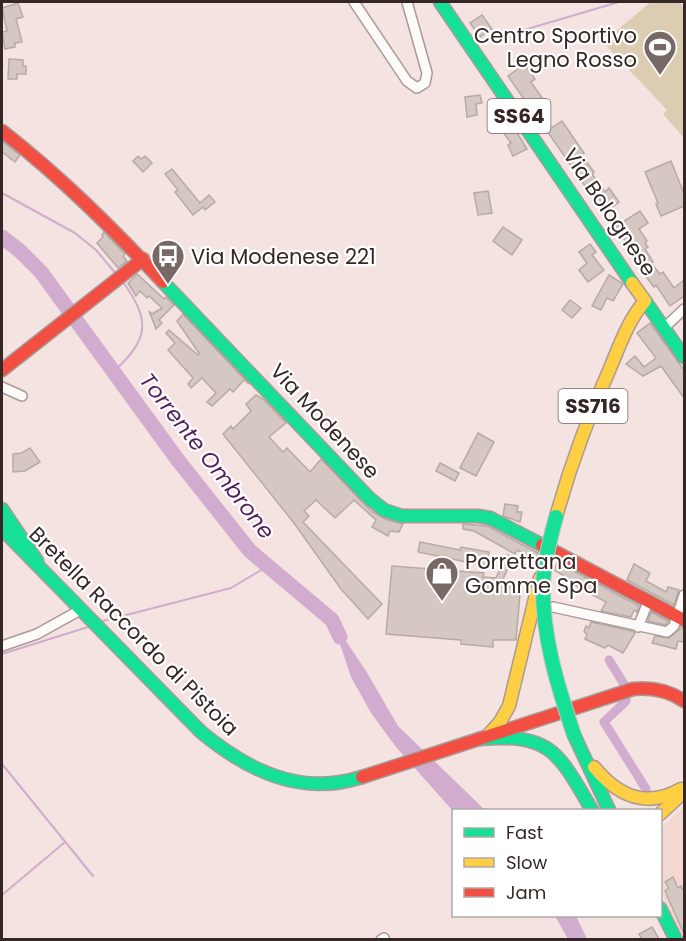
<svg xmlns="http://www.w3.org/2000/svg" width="686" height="941" viewBox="0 0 686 941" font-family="Poppins,sans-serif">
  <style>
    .built { fill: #f3d7d2 }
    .green { fill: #dcccb1 }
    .water { fill: #d2accf }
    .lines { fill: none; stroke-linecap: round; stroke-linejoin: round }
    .stream { stroke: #d2accf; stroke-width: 2 }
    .canal { stroke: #d2accf; stroke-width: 9 }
    .river { stroke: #d2accf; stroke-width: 15 }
    .building { fill: #d5c8c2; stroke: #b6aaa5; stroke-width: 1.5 }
    .street-casing { stroke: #a99a98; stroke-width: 12 }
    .fast-casing { stroke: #a99a98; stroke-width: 15 }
    .slow-casing { stroke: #a99a98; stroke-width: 15 }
    .jam-casing { stroke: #a99a98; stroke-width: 15 }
    .street { stroke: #fdfbfa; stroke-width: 9 }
    .fast { stroke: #16e098; stroke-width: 12 }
    .slow { stroke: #ffcf43; stroke-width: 12 }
    .jam { stroke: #f24e42; stroke-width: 12 }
    .fast-bridge-casing { stroke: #cbc1c0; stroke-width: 16; stroke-linecap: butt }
    .fast-bridge { stroke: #16e098; stroke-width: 14 }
    .labels { text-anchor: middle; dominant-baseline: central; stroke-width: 4.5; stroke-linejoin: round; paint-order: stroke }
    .shield { fill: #fff; stroke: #726866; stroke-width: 1.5 }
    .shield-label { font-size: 20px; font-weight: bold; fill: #352725 }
    .poi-label { font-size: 21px; fill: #352725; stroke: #fff; text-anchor: start }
    .street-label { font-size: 21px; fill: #352725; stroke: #fff }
    .water-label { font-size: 22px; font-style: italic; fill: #551d5b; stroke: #fff }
  </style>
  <rect width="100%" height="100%" fill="#f4e3e0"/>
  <polygon class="built" points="684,807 684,939 682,939 666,906 661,887 660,829"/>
  <polygon class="green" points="651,2 679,2 684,7 684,138 663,114 667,110 603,42"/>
  <g class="water">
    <polygon points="332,620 366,671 398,726 485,810 453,811 396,747 371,713 351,677"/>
    <polygon points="555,916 576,916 587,939 568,939"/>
  </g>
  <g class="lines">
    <g class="stream">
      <polyline points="517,32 619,2"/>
      <polyline points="2,193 75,233 96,250 117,275"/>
      <path d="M114,371c35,-32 37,-50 9,-89"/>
      <polyline points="103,621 231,588 268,566"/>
      <polyline points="2,654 88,627"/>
      <polyline points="2,764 93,876"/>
      <polyline points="2,895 65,842"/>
    </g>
    <g class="canal">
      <polyline points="609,660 624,684"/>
      <polyline points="626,697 626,701 604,722 646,789"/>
    </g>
    <polyline class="river" points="2,237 20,251 41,272 177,459 250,551 332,620 340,637"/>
  </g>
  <g class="building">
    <polygon points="18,3 23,17 16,19 22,42 15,43 15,47 5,49 2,32 7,31 2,8"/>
    <polygon points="482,15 492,29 480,37 470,23"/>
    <polygon points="9,59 23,60 23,66 26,66 26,74 17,74 17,79 8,79"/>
    <polygon points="525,64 535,79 531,82 545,102 532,111 508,76"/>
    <polygon points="480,95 482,103 476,104 477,115 467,117 465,97"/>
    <polygon points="508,118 527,149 513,156 508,145 511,143 498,125"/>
    <polygon points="562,121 584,153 581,155 594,172 592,174 605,192 609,188 619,202 607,211 593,189 589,192 547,131"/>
    <polygon points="2,141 20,155 15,162 2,152"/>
    <polygon points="138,156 141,159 145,156 152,163 143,172 133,161"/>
    <polygon points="671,161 684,194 684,206 661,216 656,204 658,203 645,172"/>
    <polygon points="172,169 200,203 209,195 215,202 205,210 203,207 193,215 175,192 178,190 165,174"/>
    <polygon points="488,191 492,213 478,215 474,193"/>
    <polygon points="640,211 648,223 639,229 647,241 645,243 648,247 645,249 653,262 651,263 660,274 663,272 674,288 684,280 684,296 670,306 656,285 654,287 641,270 635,260 638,258 615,227"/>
    <polygon points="503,227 522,240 512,255 493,241"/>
    <polygon points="104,232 125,254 123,256 127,261 118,268 97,243 103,237 102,235"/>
    <polygon points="590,244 596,252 592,255 604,270 588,282 579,270 587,263 579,252"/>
    <polygon points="137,274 164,299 166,297 174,305 159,320 162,323 156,329 149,311 152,314 162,308 149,296 147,298 140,291 136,296 128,283"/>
    <polygon points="609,275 623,284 613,301 607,298 601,310 592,306"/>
    <polygon points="570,300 581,308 572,318 562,310"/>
    <polygon points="183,314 249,384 244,380 233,392 230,389 212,406 207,402 216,393 202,378 191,388 188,384 193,378 168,350 175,343 166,333 169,330 198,355 199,353 177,321"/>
    <polygon points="650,323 684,370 684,398 661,366 643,376 626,364 635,356 644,367 656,358 637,333"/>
    <polygon points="256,395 263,399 286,423 269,437 283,452 287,448 310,472 321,459 371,511 385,519 403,524 399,532 390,531 388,536 372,527 376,520 354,500 335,518 316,500 304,511 309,516 303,522 382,604 368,619 341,589 294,523 223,434 231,426 233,429 251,411 246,404"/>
    <polygon points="478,433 494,442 476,476 460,468"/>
    <polygon points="30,448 40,462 25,471 13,472 13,454 22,453"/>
    <polygon points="440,463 459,473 455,481 436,471"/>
    <polygon points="505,504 518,506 517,512 522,512 520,522 503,516"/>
    <polygon points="463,524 487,526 538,553 537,558 536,560 517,550 515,554 474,531 463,529"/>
    <polygon points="420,542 460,550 461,547 489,552 486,566 418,552"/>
    <polygon points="506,555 514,556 502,581 520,594 516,640 493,640 493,647 461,644 461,640 386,634 392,566 484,573 483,577 496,578"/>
    <polygon points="557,562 639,606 637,612 634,610 631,617 601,611 606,602 561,578 563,575 554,570"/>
    <polygon points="634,564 650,573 646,581 666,592 668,587 679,590 674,605 627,580"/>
    <polygon points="651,612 668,621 668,622 665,625 648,621"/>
    <polygon points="591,622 632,631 635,633 623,653 608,645 605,648 585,639 587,634 584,632 586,626 589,628"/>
    <polygon points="681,628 684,628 684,642 678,641 676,649 652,643 655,636 669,638"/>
    <polygon points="673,877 678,888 681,886 682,889 684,888 684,934 665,891 669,888 665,882"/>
    <polygon points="652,927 659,939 642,939 639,934"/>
  </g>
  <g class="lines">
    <defs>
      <g id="street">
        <polyline points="354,2 407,81 417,88 425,83 427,73 407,2"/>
        <polyline points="664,328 684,309"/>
        <polyline points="2,387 22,396"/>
        <polyline points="553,607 667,632 674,626 684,595"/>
        <polyline points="638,627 648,602"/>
        <polyline points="2,646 37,634 82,609"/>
        <polyline points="381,940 384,938"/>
      </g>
      <g id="fast">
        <polyline points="440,2 632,283"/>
        <polyline points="163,282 369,498 384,510 402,516 478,516 490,518 542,545"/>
        <polyline points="645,301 684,357"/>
        <polyline points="2,509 37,561"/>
        <path d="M2,529l199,203c46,38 99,65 161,45"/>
        <polyline points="574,735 609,810"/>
        <path d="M479,739c72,-6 79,13 113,71"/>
        <polyline points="660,908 676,940"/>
      </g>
      <g id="slow">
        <path d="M556,517c15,-54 32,-100 55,-151 9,-22 18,-47 34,-65l-13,-18"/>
        <polyline points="489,734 500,722 509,706 540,578"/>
        <path d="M594,767c24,29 52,42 87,22"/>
        <polyline points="660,814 684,792"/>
      </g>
      <g id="jam">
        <path d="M2,131c60,47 109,96 161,151"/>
        <polyline points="2,370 143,259"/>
        <polyline points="542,545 684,620"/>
        <path d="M362,777l271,-88c19,-2 35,1 51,12"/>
      </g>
    </defs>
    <use href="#street" class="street-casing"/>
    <use href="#fast" class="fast-casing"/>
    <use href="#slow" class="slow-casing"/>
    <use href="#jam" class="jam-casing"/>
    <use href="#street" class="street"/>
    <use href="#fast" class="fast"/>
    <use href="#slow" class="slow"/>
    <use href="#jam" class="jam"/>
    <defs>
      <path id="fast-bridge" d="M556,517c-6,22 -12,45 -13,68 -1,52 15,102 31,150"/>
    </defs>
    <use href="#fast-bridge" class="fast-bridge-casing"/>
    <use href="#fast-bridge" class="fast-bridge"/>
  </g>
  <defs>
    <symbol id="stadium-pin" viewBox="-11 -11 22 30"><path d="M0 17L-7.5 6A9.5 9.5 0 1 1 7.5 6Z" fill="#786966" stroke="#fff"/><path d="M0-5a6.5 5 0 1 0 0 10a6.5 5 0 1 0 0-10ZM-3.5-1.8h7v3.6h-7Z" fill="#fff"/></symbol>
    <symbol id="bus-pin" viewBox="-11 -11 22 30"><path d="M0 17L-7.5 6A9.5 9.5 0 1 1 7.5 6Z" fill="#786966" stroke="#fff"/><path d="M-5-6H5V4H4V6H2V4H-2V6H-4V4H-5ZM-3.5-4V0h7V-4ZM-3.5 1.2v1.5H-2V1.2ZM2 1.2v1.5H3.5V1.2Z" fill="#fff"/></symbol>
    <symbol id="shop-pin" viewBox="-11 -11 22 30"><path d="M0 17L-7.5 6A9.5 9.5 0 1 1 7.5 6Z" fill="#786966" stroke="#fff"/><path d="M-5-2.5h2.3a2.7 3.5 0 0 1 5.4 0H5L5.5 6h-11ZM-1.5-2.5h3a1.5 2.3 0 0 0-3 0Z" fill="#fff"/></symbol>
  </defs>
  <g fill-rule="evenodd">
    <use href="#stadium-pin" x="641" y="28" width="38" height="52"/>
    <use href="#bus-pin" x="149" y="237" width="38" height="52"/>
    <use href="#shop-pin" x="423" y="554" width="38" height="52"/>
  </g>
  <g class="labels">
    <g class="shield">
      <rect x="487.5" y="99" width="63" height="34" rx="4.5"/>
      <rect x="558.5" y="389" width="69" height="34" rx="4.5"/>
    </g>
    <g class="shield-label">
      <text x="519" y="116">SS64</text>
      <text x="593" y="406">SS716</text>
    </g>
    <g class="poi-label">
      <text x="637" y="35" text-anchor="end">Centro Sportivo<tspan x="637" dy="24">Legno Rosso</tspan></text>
      <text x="191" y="256">Via Modenese 221</text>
      <text x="465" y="561">Porrettana<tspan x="465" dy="24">Gomme Spa</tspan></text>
    </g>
    <g class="street-label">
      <text transform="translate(610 212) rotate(56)">Via Bolognese</text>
      <text transform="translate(325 421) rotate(47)">Via Modenese</text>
      <text transform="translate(134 631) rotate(45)">Bretella Raccordo di Pistoia</text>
    </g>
    <g class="water-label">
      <text transform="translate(207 456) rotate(52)">Torrente Ombrone</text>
    </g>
  </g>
  <rect width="686" height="941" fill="none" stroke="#352725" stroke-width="6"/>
  <rect x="452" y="809" width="210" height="108" fill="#ffffff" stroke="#aea9a8" stroke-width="1.5"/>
  <rect x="464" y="828" width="30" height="9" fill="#16e098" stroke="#aea9a8" stroke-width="1.5"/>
  <text x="506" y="839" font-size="18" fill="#352725">Fast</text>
  <rect x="464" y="858" width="30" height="9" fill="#ffcf43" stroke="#aea9a8" stroke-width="1.5"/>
  <text x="506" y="869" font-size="18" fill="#352725">Slow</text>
  <rect x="464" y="888" width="30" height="9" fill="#f24e42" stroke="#aea9a8" stroke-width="1.5"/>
  <text x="506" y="899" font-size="18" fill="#352725">Jam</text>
</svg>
